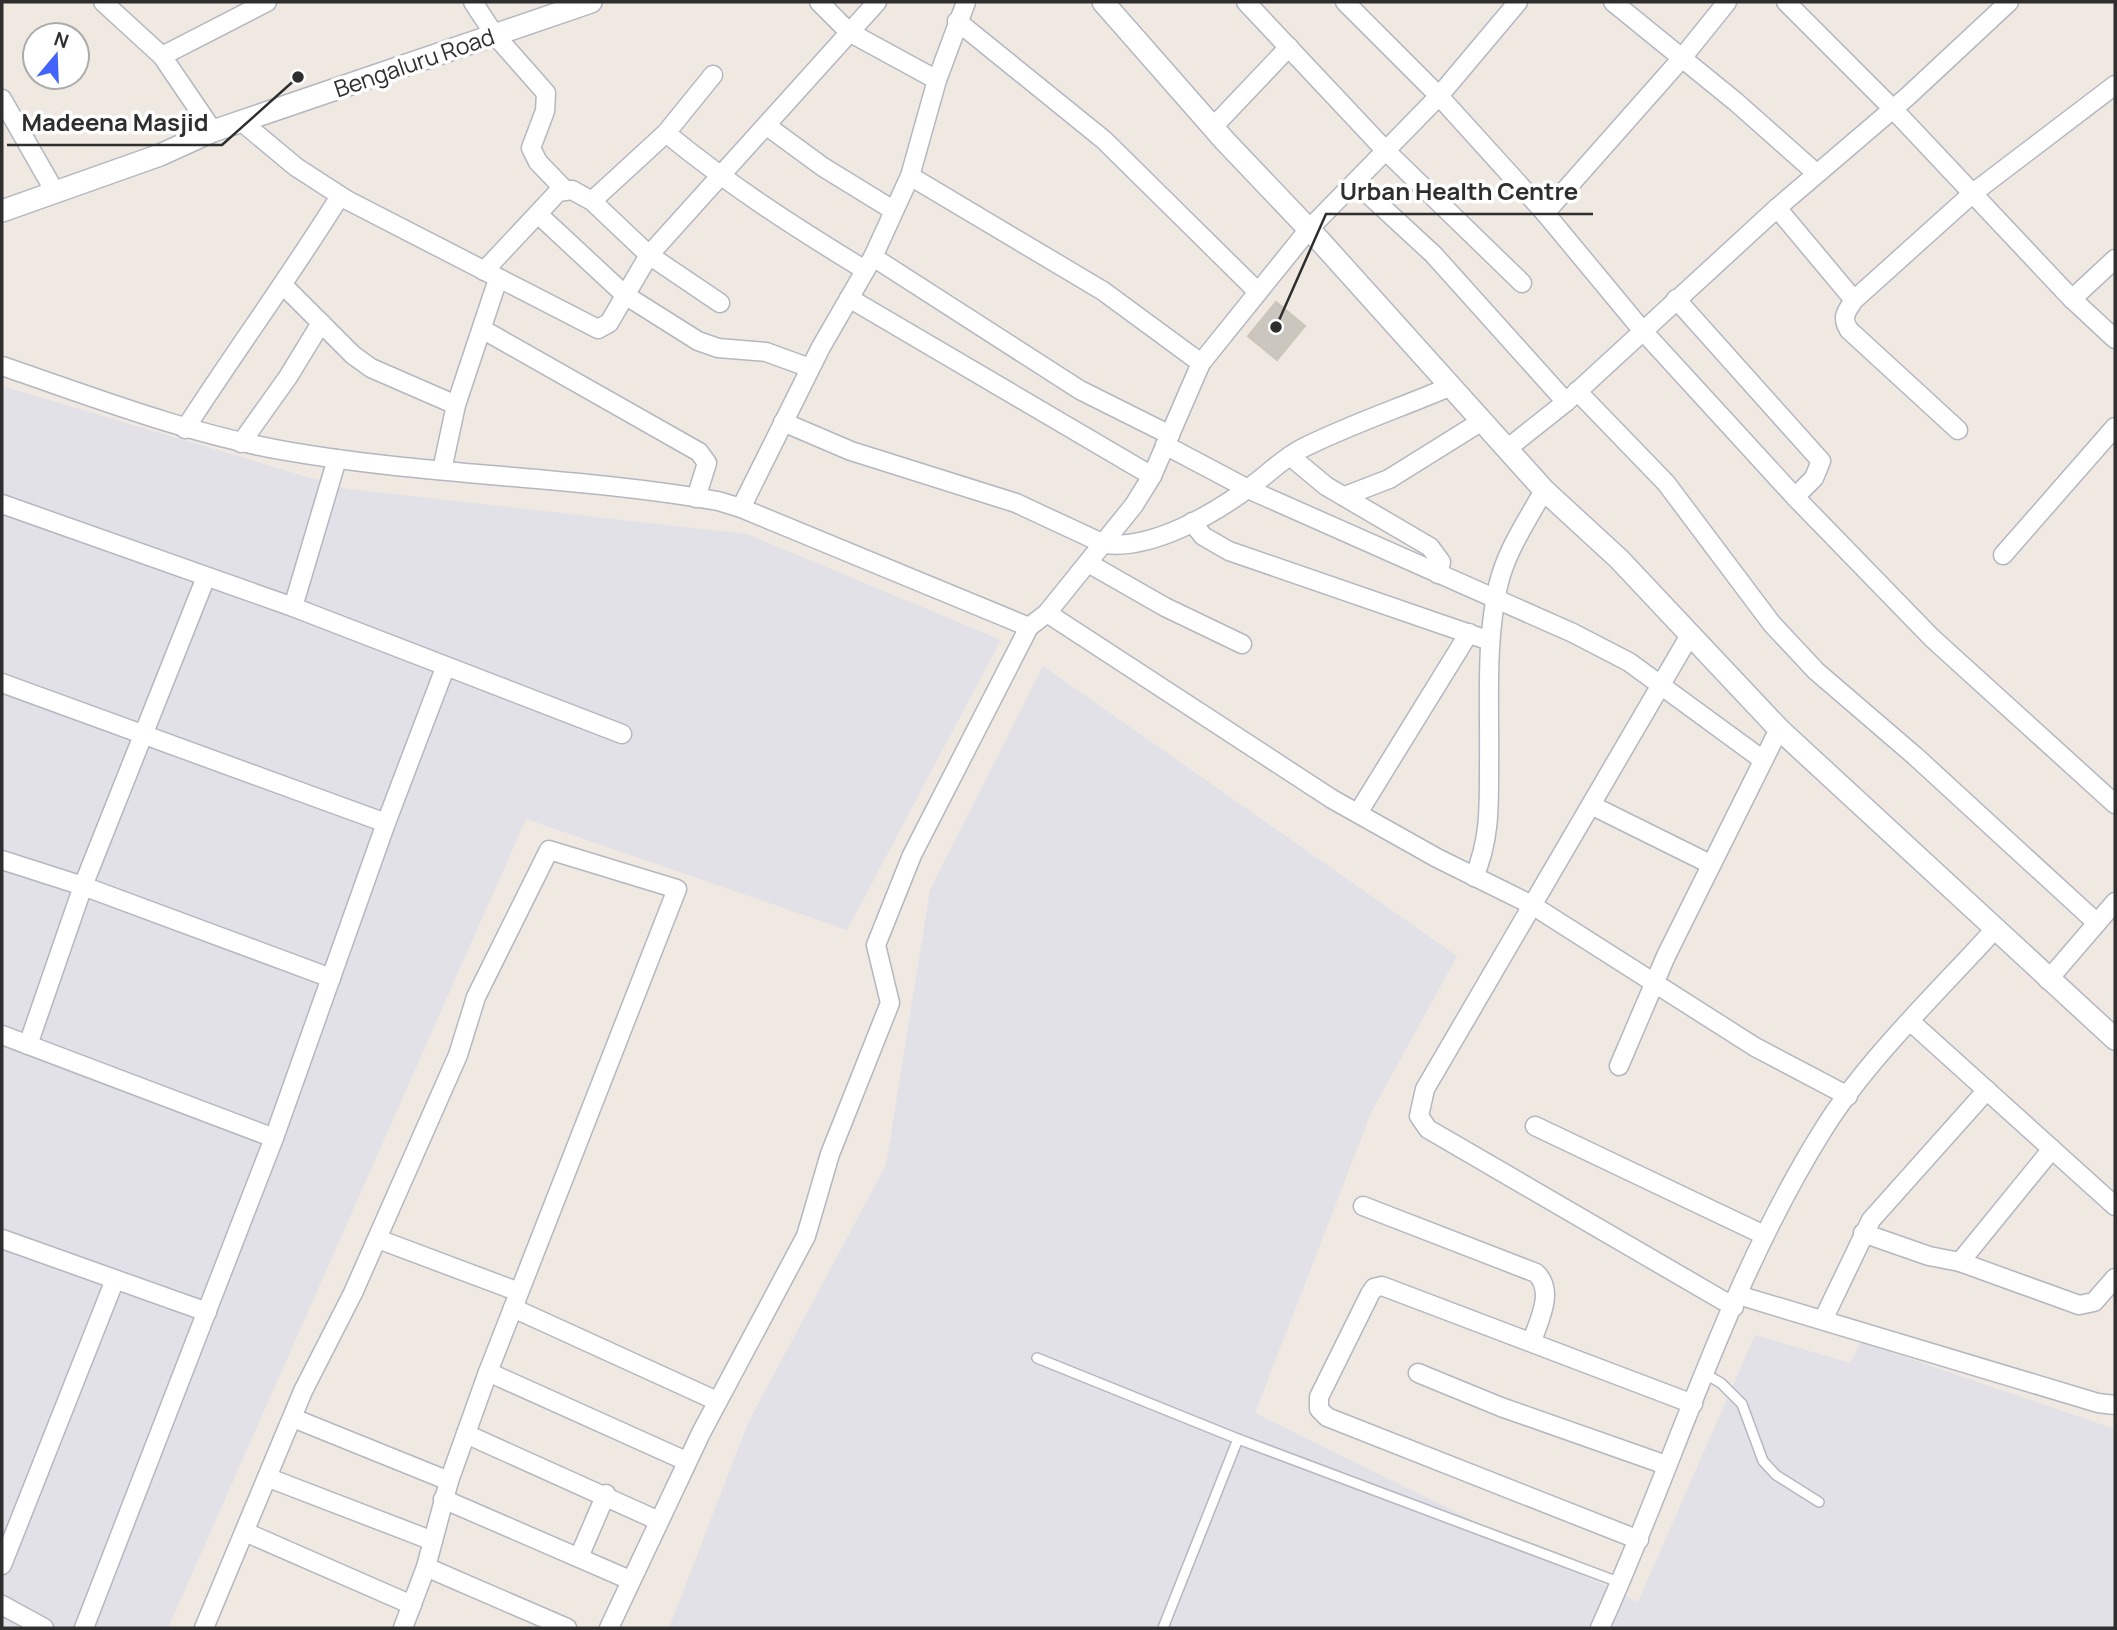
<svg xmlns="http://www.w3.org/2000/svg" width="2117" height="1630" viewBox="0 0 2117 1630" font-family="Manrope,sans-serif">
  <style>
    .industrial { fill: #e3e1e8 }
    .building { fill: #cbc7bf; stroke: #cbc5ba; stroke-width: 2 }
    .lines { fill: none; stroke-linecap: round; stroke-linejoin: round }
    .service-casing { stroke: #b4b7c1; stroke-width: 12 }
    .minor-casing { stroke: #b4b7c1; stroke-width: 21 }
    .tertiary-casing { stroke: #b4b7c1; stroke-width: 24 }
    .service { stroke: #fff; stroke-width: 9 }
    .minor { stroke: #fff; stroke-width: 18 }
    .tertiary { stroke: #fff; stroke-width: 21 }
    .labels { text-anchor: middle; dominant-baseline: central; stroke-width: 7; stroke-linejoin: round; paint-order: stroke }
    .street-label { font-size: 23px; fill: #2e2e2e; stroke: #fff }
    .leader { fill: none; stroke: #2e2e2e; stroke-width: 2.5 }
    .callout-dot { fill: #2e2e2e; stroke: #fff; stroke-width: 2.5 }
    .callout-label { font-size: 24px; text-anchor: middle; font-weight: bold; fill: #2e2e2e; stroke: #fff; stroke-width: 7; stroke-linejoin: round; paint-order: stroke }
  </style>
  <rect width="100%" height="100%" fill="#efe9e1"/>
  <g class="industrial">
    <polygon points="2,386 348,489 747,534 1001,640 847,930 526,819 168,1628 2,1628"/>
    <polygon points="1043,666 1457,956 1371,1113 1255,1413 1638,1602 1755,1335 1850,1363 1861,1342 2115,1429 2115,1628 669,1628 748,1423 886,1165 930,890"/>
  </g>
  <polygon class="building" points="1276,302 1305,326 1277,360 1248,336"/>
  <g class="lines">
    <defs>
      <g id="service">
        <polyline points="1037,1358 1238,1439 1621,1583"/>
        <polyline points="1705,1374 1721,1383 1742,1404 1763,1461 1776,1475 1819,1502"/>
        <polyline points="1163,1628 1238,1439"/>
      </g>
      <g id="minor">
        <polyline points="103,2 162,56 213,131"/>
        <polyline points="473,2 494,34 546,93 545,111 531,148 538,162 564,189"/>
        <polyline points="819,2 849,32 937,80"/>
        <polyline points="1246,2 1386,151 1522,283"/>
        <polyline points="1345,2 1439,96 1545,213 1642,330 1795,497 1932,638 2115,804"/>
        <polyline points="1613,2 1736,102 1816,173"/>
        <polyline points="1786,2 1893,109 2072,299 2115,339"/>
        <polyline points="957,21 1104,140 1258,292"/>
        <polyline points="162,56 267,2"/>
        <polyline points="2,99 55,192"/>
        <polyline points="242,122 296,167 347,200 598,329 609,323 649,255 877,2"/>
        <polyline points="767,126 823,167 893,210"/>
        <polyline points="1213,127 1289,47"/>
        <path d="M666,133c63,52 130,95 199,137"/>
        <polyline points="910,176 1103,291 1201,363"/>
        <polyline points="1355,182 1433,254 1566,402"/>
        <polyline points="592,201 666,133 713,75"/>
        <polyline points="1777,208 1854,300"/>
        <polyline points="1545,213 1682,58 1727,2"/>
        <polyline points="539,215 625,295 698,341 718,348 766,352 810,368"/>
        <polyline points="873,257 1080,390 1170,435"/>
        <polyline points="484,271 558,192 572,190 592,201 649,255 720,303"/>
        <polyline points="284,286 353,355 371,368 456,405"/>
        <polyline points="849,298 1152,476"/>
        <polyline points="1676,299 1821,461 1814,478 1795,497"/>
        <polyline points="2072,299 2115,259"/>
        <polyline points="482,329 699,452 707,463 696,498"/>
        <path d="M2,366c94,32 186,68 284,85 143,25 289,25 432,50l23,7 288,119 18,-14 87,-108 18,-29 49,-113 108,-134 130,-133 79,-94"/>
        <polyline points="1577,391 1666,483 1772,624 1816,671 1915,756 2097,923"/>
        <path d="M783,422l68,29 165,52 88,41c48,6 108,-29 146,-57 17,-12 32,-28 51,-38 47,-24 99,-41 148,-62"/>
        <path d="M185,429c51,-79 106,-154 155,-233"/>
        <path d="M1958,430l-109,-100c-8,-13 -3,-18 5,-30l119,-107 142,-108"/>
        <polyline points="241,443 288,377 321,323"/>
        <polyline points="1165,445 1248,489 1573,633 1629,662 1763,760"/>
        <polyline points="1508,448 1566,402 1777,208 1907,97 2009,2"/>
        <polyline points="1290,456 1326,486 1430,547 1441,562 1438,574"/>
        <polyline points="442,470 456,405 498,279"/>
        <polyline points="1345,496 1389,479 1482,421"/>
        <polyline points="2,504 293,607 622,734"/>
        <polyline points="741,508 821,347 873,257 910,176 937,80 966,2"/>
        <polyline points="1192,522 1203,536 1229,551 1490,641"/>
        <polyline points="2003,555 2115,427"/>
        <polyline points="1088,563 1165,607 1242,644"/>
        <polyline points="293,607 337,459"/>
        <polyline points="1047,613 1332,799 1437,858 1532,905 1755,1047 1848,1096"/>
        <polyline points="1690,635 1425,1089 1419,1116 1428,1129 1734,1307"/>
        <polyline points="2,683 386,823"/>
        <polyline points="1591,805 1710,864"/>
        <polyline points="1358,813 1469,633"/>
        <polyline points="2,860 83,886 331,978"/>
        <path d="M1474,877c16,-37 15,-70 15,-110 1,-60 -4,-122 9,-181 8,-35 29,-65 46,-96"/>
        <polyline points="2048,980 2115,902"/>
        <polyline points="1911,1022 2115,1206"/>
        <polyline points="2,1035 274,1138"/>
        <polyline points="28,1045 83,886 206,577"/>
        <polyline points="1619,1066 1666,956 1779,729"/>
        <polyline points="1535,1126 1764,1235"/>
        <path d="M1363,1206l173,67c19,18 3,47 -4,68"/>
        <polyline points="1863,1233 1929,1256 1960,1262 2079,1305 2094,1302 2115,1278"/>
        <polyline points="2,1239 207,1312"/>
        <polyline points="378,1239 519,1292"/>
        <polyline points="1960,1262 2052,1149"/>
        <polyline points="1738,1295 2098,1403 2115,1405"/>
        <polyline points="513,1308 717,1401"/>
        <polyline points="1823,1320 1871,1220 1987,1090"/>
        <polyline points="488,1372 686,1461"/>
        <polyline points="1418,1373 1501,1407 1666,1465"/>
        <polyline points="293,1418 449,1481"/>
        <polyline points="466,1434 659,1521"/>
        <polyline points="269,1478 433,1541"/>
        <polyline points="443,1499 630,1580"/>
        <polyline points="245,1532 412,1605"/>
        <polyline points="1639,1540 1327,1417 1319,1409 1319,1397 1370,1294 1374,1288 1382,1286 1693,1404"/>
        <polyline points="579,1557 606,1494"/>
        <polyline points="2,1565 114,1282"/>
        <polyline points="426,1567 567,1628"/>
        <polyline points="2,1605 44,1628"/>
        <polyline points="84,1628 274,1138 386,823 445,668"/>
        <polyline points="204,1628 303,1391 353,1293 458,1055 476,997 549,850 677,889 488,1372 449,1481 426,1567 403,1628"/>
        <polyline points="609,1628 701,1433 806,1236 830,1154 890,1003 876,945 912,855 1029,627"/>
        <path d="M1600,1628c75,-165 126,-343 223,-498 44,-71 117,-140 173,-202"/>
      </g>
      <g id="tertiary">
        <polyline points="1103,2 1225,141 1321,242 1544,490 1619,559 1779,729 2115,1039"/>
        <polyline points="2,211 160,155 213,131 591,2"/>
      </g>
    </defs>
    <use href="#service" class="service-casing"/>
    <use href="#minor" class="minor-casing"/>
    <use href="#tertiary" class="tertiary-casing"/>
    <use href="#service" class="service"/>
    <use href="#minor" class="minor"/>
    <use href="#tertiary" class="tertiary"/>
  </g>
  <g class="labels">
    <g class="street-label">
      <text transform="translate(414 62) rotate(-19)">Bengaluru Road</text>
    </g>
  </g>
  <path class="leader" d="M298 77L222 145H7M1276 327L1326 214H1593"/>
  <g class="callout-dot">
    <circle cx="298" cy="77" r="7"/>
    <circle cx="1276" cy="327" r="7"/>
  </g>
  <g class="callout-label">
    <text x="115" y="131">Madeena Masjid</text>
    <text x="1459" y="200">Urban Health Centre</text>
  </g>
  <rect width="2117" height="1630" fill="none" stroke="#2e2e2e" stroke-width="7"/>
  <g transform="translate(56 56) rotate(19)"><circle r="33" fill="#ffffff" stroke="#ababab" stroke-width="2"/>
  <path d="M0-5L12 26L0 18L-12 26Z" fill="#4264fb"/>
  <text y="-10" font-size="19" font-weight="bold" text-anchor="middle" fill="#2e2e2e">N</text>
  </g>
</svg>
